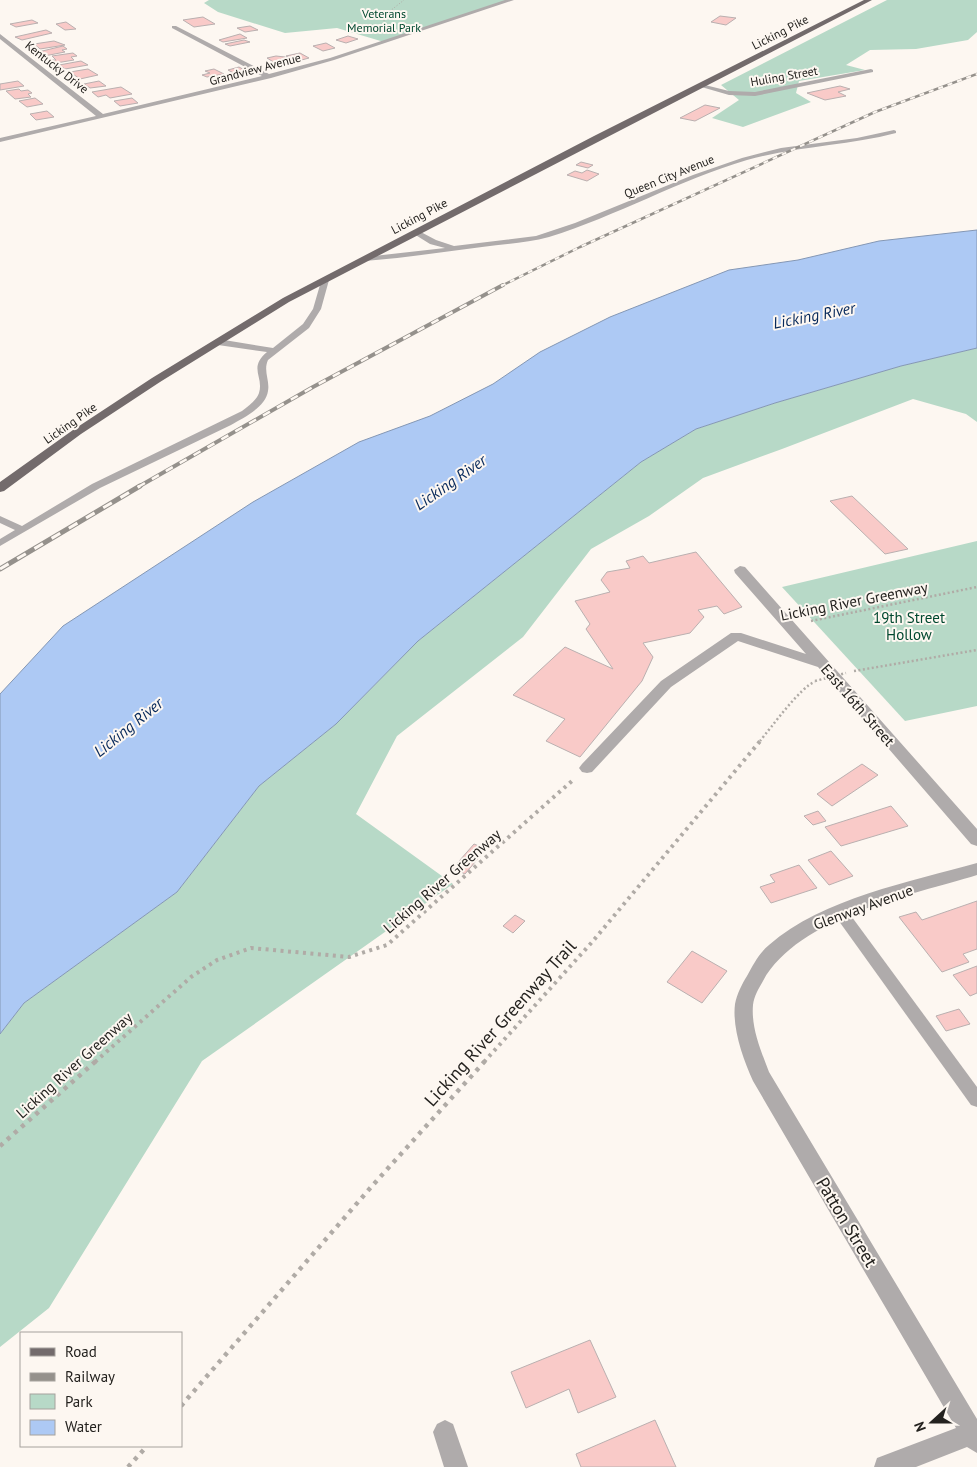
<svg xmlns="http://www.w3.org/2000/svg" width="977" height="1467" viewBox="0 0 977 1467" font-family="'PT Sans',sans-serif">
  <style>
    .green { fill: #b7d9c7 }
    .water { fill: #adc9f4; stroke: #8497b4 }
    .building { fill: #f9cac8; stroke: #bab0b0 }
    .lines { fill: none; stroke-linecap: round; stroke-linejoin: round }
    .path-far3 { stroke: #b0aba6; stroke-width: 1; stroke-dasharray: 1 2; stroke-linecap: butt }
    .path-far2 { stroke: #b0aba6; stroke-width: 2.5; stroke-dasharray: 2 2.5; stroke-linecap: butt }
    .path-far1 { stroke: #b0aba6; stroke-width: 4; stroke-dasharray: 3 4.5; stroke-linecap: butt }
    .path { stroke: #b0aba6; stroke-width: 4.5; stroke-dasharray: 4 5.5; stroke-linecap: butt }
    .lane { fill: #afabab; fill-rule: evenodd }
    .street { fill: #afabab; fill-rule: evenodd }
    .primary { fill: #736b6c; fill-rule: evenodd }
    .rail-far2-casing { stroke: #95918c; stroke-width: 2.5 }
    .rail-far1-casing { stroke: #95918c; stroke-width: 4 }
    .rail-casing { stroke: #95918c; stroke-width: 5 }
    .rail-far2 { stroke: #fdf7f1; stroke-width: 2; stroke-dasharray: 5; stroke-linecap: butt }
    .rail-far1 { stroke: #fdf7f1; stroke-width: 2.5; stroke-dasharray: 8; stroke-linecap: butt }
    .rail { stroke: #fdf7f1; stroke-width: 3; stroke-dasharray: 10; stroke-linecap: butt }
    .path-bridge { stroke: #b0aba6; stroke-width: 2.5; stroke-dasharray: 2 2.5; stroke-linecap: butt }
    .labels { text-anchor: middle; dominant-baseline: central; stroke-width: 4; stroke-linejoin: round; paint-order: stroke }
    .far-park-label { font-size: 12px; fill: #00482f; stroke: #fdf7f1 }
    .far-street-label { font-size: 12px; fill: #24221f; stroke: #fdf7f1 }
    .street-label { font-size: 15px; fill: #24221f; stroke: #fdf7f1 }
    .park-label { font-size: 15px; fill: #00482f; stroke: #fdf7f1 }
    .water-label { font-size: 16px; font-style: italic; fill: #07295b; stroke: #fdf7f1 }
    .near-street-label { font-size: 18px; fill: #24221f; stroke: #fdf7f1 }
  </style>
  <rect width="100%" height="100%" fill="#fdf7f1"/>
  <g class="green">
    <polygon points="209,0 508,0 384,42 337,28 285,33 218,12 204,3"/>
    <polygon points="887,0 977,0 977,32 968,40 916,49 870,50 846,65 865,70 799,81 796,93 811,102 743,127 712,118 739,100 721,85"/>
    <polygon points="977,348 977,422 966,414 913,399 782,449 703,478 649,516 591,549 523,637 397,736 356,814 453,884 202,1061 49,1308 0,1347 0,1034 24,1003 177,892 259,786 336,724 418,641 641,462 696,429 775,403 901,366"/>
    <polygon points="977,541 977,706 905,721 782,587"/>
  </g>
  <polygon class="water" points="977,230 977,348 901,366 775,403 696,429 641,462 418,641 336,724 259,786 177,892 24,1003 0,1034 0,694 63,626 253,502 359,442 430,416 493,384 540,352 610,317 729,270 798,260 879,241"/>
  <g class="building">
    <polygon points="720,16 736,18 726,25 711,22"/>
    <polygon points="203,17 215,24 194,27 183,20"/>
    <polygon points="32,20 38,23 16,27 10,24"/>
    <polygon points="66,22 76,29 65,30 56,24"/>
    <polygon points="250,26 258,30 245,32 237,28"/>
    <polygon points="46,30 52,33 22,40 15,37"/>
    <polygon points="240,34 247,38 223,42 219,40"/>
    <polygon points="348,36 358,39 346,43 336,40"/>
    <polygon points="244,40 250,42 230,46 225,44"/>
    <polygon points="54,41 65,45 40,49 34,44"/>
    <polygon points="326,43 335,48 323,51 313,46"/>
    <polygon points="63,46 67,49 62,50 65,52 39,57 34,53"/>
    <polygon points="73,53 77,56 71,57 74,60 56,63 52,60 56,60 52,56"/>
    <polygon points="300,53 309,58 298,61 286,56"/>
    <polygon points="276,56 285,57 293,61 280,66 267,58"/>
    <polygon points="81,61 88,65 65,69 59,65"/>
    <polygon points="239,67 250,73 239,76 228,70"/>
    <polygon points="88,69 98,75 80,79 70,72"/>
    <polygon points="214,69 224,74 207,77 202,75 210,73 205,71"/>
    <polygon points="18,81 24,86 0,90 0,84"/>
    <polygon points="99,81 106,86 90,88 84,84"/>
    <polygon points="840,86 850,89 838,92 846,96 825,100 807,93"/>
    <polygon points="121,87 132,94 110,98 106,95 98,97 92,92"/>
    <polygon points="19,89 21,91 28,90 32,93 28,94 31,97 15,99 6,91"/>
    <polygon points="35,98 43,104 27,107 19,101"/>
    <polygon points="132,98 138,103 120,106 114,101"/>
    <polygon points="705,105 720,108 695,121 680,118"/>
    <polygon points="47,111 54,117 36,120 30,114"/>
    <polygon points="581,162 593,165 588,168 576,165"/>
    <polygon points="587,170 599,174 587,181 567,175 575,171 582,173"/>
    <polygon points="852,496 908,549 885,554 830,501"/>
    <polygon points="696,552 742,607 724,614 717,606 698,610 704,617 690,633 643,643 653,657 642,681 580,757 546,741 565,719 513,695 565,647 613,669 586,629 590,624 575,601 610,592 601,580 607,572 630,568 626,561 643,556 649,563"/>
    <polygon points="862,764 878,775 832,806 817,794"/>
    <polygon points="891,806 908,826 841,846 825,827"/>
    <polygon points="818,811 826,821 813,825 804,816"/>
    <polygon points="474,844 486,849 465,874 453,868"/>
    <polygon points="831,851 853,876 829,885 808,860"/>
    <polygon points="799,865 817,888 771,903 760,887 775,882 770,875"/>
    <polygon points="977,901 977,949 963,954 969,962 942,972 899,917 916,912 922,920"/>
    <polygon points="515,915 525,921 513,933 503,926"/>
    <polygon points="692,951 727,971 702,1003 667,982"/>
    <polygon points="977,966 977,993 970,996 953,975"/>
    <polygon points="959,1009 970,1024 946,1031 936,1016"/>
    <polygon points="590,1340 616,1397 578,1413 569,1389 526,1408 511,1372"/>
    <polygon points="655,1420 676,1467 581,1467 576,1454"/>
  </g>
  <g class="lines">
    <polyline class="path-far3" points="383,27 385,15 404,0"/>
    <g class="path-far2">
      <polyline points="811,621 977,587"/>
      <polyline points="854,671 977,650"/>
      <path d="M760,741c10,-12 42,-56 55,-59"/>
    </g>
    <g class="path-far1">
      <polyline points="95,1062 191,977 217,960 251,948 349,957 387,945 573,780"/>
      <polyline points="484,1062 593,941 761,740"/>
    </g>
    <g class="path">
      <polyline points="0,1146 96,1061"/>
      <polyline points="181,1406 372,1186 485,1061"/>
      <polyline points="128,1467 147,1446"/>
    </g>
    <g class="lane">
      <path d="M894,130l2,1v2c-49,13 -100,13 -149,27 -68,20 -130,56 -198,77 -22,6 -45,7 -67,10 -39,5 -78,11 -117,14l-4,-2 4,-2 80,-9 -15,-4 -16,-10 -1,-2 4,-2 19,10 18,6 82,-10 39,-13 118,-48 49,-17 39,-10 76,-10z"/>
      <path d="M322,278l7,2 -8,29 -12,19 -41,32c-5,11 2,20 0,31 -2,16 -25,27 -37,34l-131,63 -100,58v-7l15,-9 -15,-7v-7l22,10 70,-42 150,-73c6,-5 14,-10 17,-18 5,-17 -11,-25 8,-41l-49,-7 -4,-3 4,-3 55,9 30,-24 10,-15z"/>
      <polygon points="841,907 846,909 977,1087 977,1107 971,1105 836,917 834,913 836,909"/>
    </g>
    <g class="street">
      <polygon points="505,0 514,0 334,60 271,78 0,142 0,138 96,116 0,39 0,34 103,114 262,76 172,28 172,26 176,26 269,74 330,58"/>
      <polygon points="871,69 873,70 873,72 755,96 729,95 698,86 701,84 729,91 755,92"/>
      <polygon points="740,566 745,567 977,829 977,846 971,844 818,667 738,641 671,687 592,772 587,773 582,772 579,768 582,764 661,681 731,633 741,633 806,654 735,573 734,570"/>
      <path d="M977,863v12c-65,20 -179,42 -214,106 -4,7 -9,15 -10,24 -2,23 8,46 16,67l208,347v34l-10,-6 -51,20h-42l3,-9 79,-30 -203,-347c-10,-22 -21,-53 -18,-77 2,-10 7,-20 12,-28 6,-11 12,-23 22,-31 54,-47 141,-63 208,-82z"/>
      <polygon points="445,1420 453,1424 468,1467 444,1467 433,1432 437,1424"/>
    </g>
    <polygon class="primary" points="864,0 872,0 289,302 160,382 81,434 4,491 0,492 0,482 73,430 152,378 283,298 594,136"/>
    <defs>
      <polyline id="rail-far2" points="501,286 580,247 875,112 977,74"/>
      <polyline id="rail-far1" points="138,487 313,387 503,285"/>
      <polyline id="rail" points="0,569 140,486"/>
    </defs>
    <use href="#rail-far2" class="rail-far2-casing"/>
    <use href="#rail-far1" class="rail-far1-casing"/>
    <use href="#rail" class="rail-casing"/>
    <use href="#rail-far2" class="rail-far2"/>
    <use href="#rail-far1" class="rail-far1"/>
    <use href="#rail" class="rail"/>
    <polyline class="path-bridge" points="815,681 846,673"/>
  </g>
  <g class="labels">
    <g class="far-park-label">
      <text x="384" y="13">Veterans<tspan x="384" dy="14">Memorial Park</tspan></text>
    </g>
    <g class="far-street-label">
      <text transform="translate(780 32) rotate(-27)">Licking Pike</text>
      <text transform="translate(57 67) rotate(38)">Kentucky Drive</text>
      <text transform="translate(255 69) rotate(-15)">Grandview Avenue</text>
      <text transform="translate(784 76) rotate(-10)">Huling Street</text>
      <text transform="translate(669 176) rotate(-22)">Queen City Avenue</text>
      <text transform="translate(419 216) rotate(-28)">Licking Pike</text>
      <text transform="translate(70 423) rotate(-35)">Licking Pike</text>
    </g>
    <g class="street-label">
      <text transform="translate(854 601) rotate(-11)">Licking River Greenway</text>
      <text transform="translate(858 705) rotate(49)">East 16th Street</text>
      <text transform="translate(442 881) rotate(-41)">Licking River Greenway</text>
      <text transform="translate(863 907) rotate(-20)">Glenway Avenue</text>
      <text transform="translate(74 1065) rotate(-42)">Licking River Greenway</text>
    </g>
    <g class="park-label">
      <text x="909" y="617">19th Street<tspan x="909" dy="17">Hollow</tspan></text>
    </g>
    <g class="water-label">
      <text transform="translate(814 315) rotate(-11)">Licking River</text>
      <text transform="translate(450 482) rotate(-35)">Licking River</text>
      <text transform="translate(128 727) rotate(-39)">Licking River</text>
    </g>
    <g class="near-street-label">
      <text transform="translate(500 1023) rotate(-48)">Licking River Greenway Trail</text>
      <text transform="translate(847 1222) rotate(59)">Patton Street</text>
    </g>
  </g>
  <rect x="20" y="1332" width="162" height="115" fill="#fdf7f1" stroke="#a6a29d"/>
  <rect x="30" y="1348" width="25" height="8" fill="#736b6c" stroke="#a6a29d"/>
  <text x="65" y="1357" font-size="15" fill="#24221f">Road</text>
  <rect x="30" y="1373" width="25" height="8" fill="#95918c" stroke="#a6a29d"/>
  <text x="65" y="1382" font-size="15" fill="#24221f">Railway</text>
  <rect x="30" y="1394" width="25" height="15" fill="#b7d9c7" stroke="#a6a29d"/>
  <text x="65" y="1407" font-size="15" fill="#24221f">Park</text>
  <rect x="30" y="1420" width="25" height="15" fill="#adc9f4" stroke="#a6a29d"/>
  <text x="65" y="1432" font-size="15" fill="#24221f">Water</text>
  <g transform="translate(932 1422) rotate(249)" stroke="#fdf7f1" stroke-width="4" paint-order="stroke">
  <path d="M0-4L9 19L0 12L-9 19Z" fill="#24221f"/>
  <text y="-8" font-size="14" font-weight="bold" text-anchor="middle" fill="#24221f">N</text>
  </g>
</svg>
